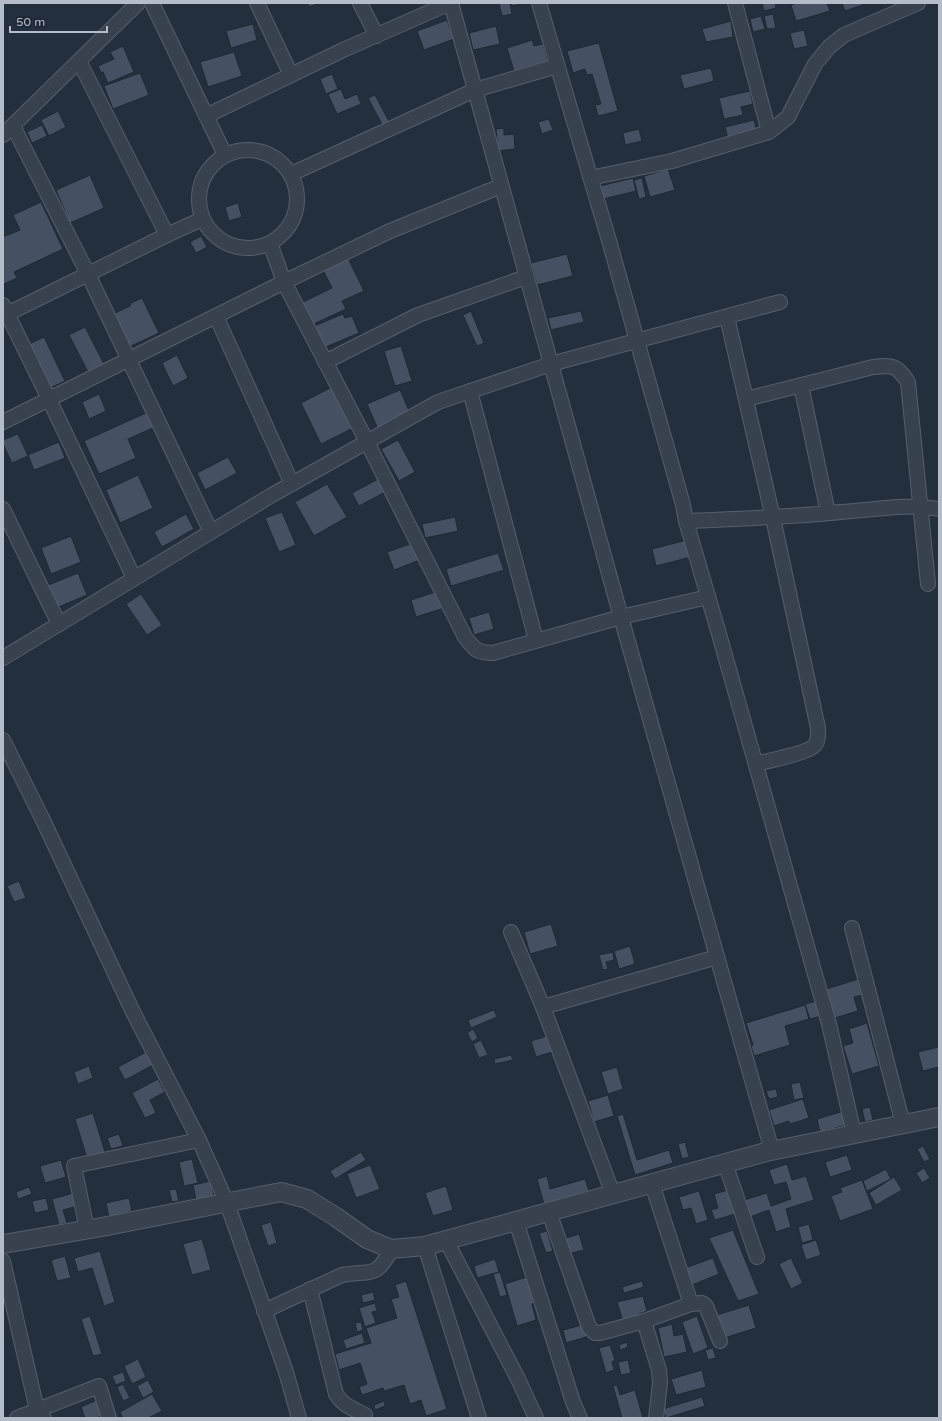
<svg xmlns="http://www.w3.org/2000/svg" width="942" height="1421" viewBox="0 0 942 1421" font-family="'Varela Round',sans-serif">
  <style>
    .building { fill: #455162; stroke: #1f2835 }
    .lines { fill: none; stroke-linecap: round; stroke-linejoin: round }
    .minor-casing { stroke: #565f6c; stroke-width: 16 }
    .tertiary-casing { stroke: #565f6c; stroke-width: 20 }
    .minor { stroke: #38414e; stroke-width: 14 }
    .tertiary { stroke: #38414e; stroke-width: 18 }
  </style>
  <rect width="100%" height="100%" fill="#242f3e"/>
  <g class="building">
    <polygon points="308,3 320,3 309,7"/>
    <polygon points="499,3 510,3 512,14 502,16"/>
    <polygon points="511,3 524,3 512,6"/>
    <polygon points="762,3 775,3 776,8 764,11"/>
    <polygon points="797,3 827,3 830,11 796,21 791,5"/>
    <polygon points="842,3 868,3 845,11"/>
    <polygon points="773,14 776,28 767,29 764,16"/>
    <polygon points="761,16 765,29 753,32 750,19"/>
    <polygon points="447,20 454,39 424,50 417,31"/>
    <polygon points="731,21 733,37 706,42 702,29"/>
    <polygon points="253,24 257,40 231,48 226,31"/>
    <polygon points="496,26 500,44 473,50 469,33"/>
    <polygon points="804,30 808,46 794,49 790,33"/>
    <polygon points="532,40 534,46 543,44 548,61 514,71 507,48"/>
    <polygon points="599,43 618,111 598,116 595,105 601,104 592,74 587,75 585,69 573,73 567,51"/>
    <polygon points="123,46 134,72 108,83 103,72 101,73 98,66 114,59 110,52"/>
    <polygon points="234,52 242,76 208,87 200,62"/>
    <polygon points="711,68 714,81 684,89 680,75"/>
    <polygon points="140,73 149,95 113,109 104,86"/>
    <polygon points="332,74 338,89 326,94 320,79"/>
    <polygon points="341,89 345,99 357,94 361,104 337,114 328,94"/>
    <polygon points="750,91 753,104 741,107 743,115 724,119 719,98"/>
    <polygon points="375,95 392,127 385,130 368,98"/>
    <polygon points="58,111 66,127 49,136 41,120"/>
    <polygon points="549,119 553,130 542,134 538,122"/>
    <polygon points="754,120 757,132 728,139 725,127"/>
    <polygon points="42,125 47,136 32,143 27,132"/>
    <polygon points="504,128 504,135 514,134 515,149 498,151 496,129"/>
    <polygon points="639,129 642,141 625,145 623,133"/>
    <polygon points="668,169 675,190 650,197 644,176"/>
    <polygon points="90,175 104,208 70,223 56,190"/>
    <polygon points="633,178 636,191 603,199 600,186"/>
    <polygon points="642,178 646,197 639,199 634,180"/>
    <polygon points="41,202 63,249 14,272 17,278 4,284 3,282 3,237 20,230 13,215"/>
    <polygon points="238,203 242,217 229,221 225,207"/>
    <polygon points="201,236 207,247 196,253 190,242"/>
    <polygon points="346,254 364,291 342,301 346,309 309,326 299,304 332,288 321,266"/>
    <polygon points="567,254 573,276 537,285 531,263"/>
    <polygon points="142,298 159,333 129,347 113,314 130,306 131,303"/>
    <polygon points="471,311 484,343 477,346 463,315"/>
    <polygon points="581,311 584,322 551,330 548,318"/>
    <polygon points="343,314 345,318 352,316 359,333 321,349 312,327"/>
    <polygon points="85,327 104,364 88,372 69,335"/>
    <polygon points="44,337 65,381 48,389 27,345"/>
    <polygon points="401,346 412,381 395,386 384,351"/>
    <polygon points="177,355 188,378 173,386 162,363"/>
    <polygon points="332,387 353,428 321,444 301,403"/>
    <polygon points="400,390 411,415 378,429 367,404"/>
    <polygon points="99,394 106,411 89,419 82,402"/>
    <polygon points="148,412 155,427 128,439 136,458 99,474 84,441"/>
    <polygon points="18,434 28,456 12,463 3,444 3,440"/>
    <polygon points="398,440 415,472 399,481 381,449"/>
    <polygon points="59,442 65,458 34,470 28,455"/>
    <polygon points="228,457 237,473 205,490 197,473"/>
    <polygon points="138,475 153,508 120,523 106,490"/>
    <polygon points="382,477 389,490 359,506 352,493"/>
    <polygon points="327,484 347,517 314,536 295,502"/>
    <polygon points="282,512 296,545 279,552 265,518"/>
    <polygon points="186,514 194,529 162,547 154,532"/>
    <polygon points="455,517 458,531 425,538 422,524"/>
    <polygon points="71,536 81,562 51,574 41,548"/>
    <polygon points="687,540 691,557 656,566 652,549"/>
    <polygon points="413,543 420,560 394,570 387,552"/>
    <polygon points="498,553 504,570 451,586 446,569"/>
    <polygon points="78,573 87,595 56,608 46,586"/>
    <polygon points="439,591 444,608 416,617 411,600"/>
    <polygon points="141,594 162,625 147,635 126,604"/>
    <polygon points="489,612 494,629 474,635 469,618"/>
    <polygon points="19,881 26,898 14,902 7,886"/>
    <polygon points="551,924 558,946 530,954 524,932"/>
    <polygon points="630,946 635,964 619,969 614,951"/>
    <polygon points="613,952 614,960 606,962 608,969 603,970 599,955"/>
    <polygon points="862,978 866,994 854,997 858,1011 835,1018 826,989"/>
    <polygon points="817,1001 821,1016 810,1019 805,1004"/>
    <polygon points="805,1005 809,1019 785,1026 790,1045 754,1056 751,1046 753,1045 746,1023"/>
    <polygon points="494,1010 497,1017 471,1028 468,1020"/>
    <polygon points="867,1023 879,1066 852,1074 843,1046 853,1043 849,1029"/>
    <polygon points="473,1029 478,1038 472,1042 467,1033"/>
    <polygon points="547,1036 552,1052 536,1057 531,1041"/>
    <polygon points="481,1040 488,1055 479,1058 473,1044"/>
    <polygon points="939,1047 939,1067 923,1071 918,1052"/>
    <polygon points="148,1051 155,1064 125,1080 118,1067"/>
    <polygon points="511,1055 513,1060 495,1064 494,1059"/>
    <polygon points="89,1066 93,1078 78,1084 74,1072"/>
    <polygon points="617,1067 623,1089 608,1094 601,1072"/>
    <polygon points="158,1079 165,1092 150,1100 156,1113 145,1118 132,1093"/>
    <polygon points="800,1082 804,1098 794,1100 791,1084"/>
    <polygon points="776,1089 778,1097 769,1099 766,1091"/>
    <polygon points="608,1095 614,1116 594,1122 588,1101"/>
    <polygon points="803,1099 809,1118 790,1124 789,1121 774,1126 769,1110"/>
    <polygon points="870,1107 873,1120 865,1122 862,1109"/>
    <polygon points="847,1110 851,1124 820,1132 817,1119"/>
    <polygon points="93,1113 105,1152 87,1158 75,1119"/>
    <polygon points="623,1114 637,1160 669,1150 673,1163 635,1175 617,1116"/>
    <polygon points="119,1134 123,1146 111,1149 107,1138"/>
    <polygon points="685,1142 689,1157 682,1159 678,1144"/>
    <polygon points="923,1146 930,1159 924,1162 917,1149"/>
    <polygon points="361,1152 366,1160 335,1179 330,1171"/>
    <polygon points="847,1155 852,1170 830,1177 825,1162"/>
    <polygon points="192,1159 198,1183 184,1186 179,1162"/>
    <polygon points="61,1160 66,1177 45,1183 40,1166"/>
    <polygon points="787,1164 792,1180 806,1176 814,1200 786,1209 791,1227 776,1232 769,1210 750,1217 744,1200 767,1193 771,1206 791,1199 786,1182 774,1185 769,1170"/>
    <polygon points="370,1165 380,1189 356,1198 347,1174"/>
    <polygon points="924,1168 930,1178 922,1183 916,1173"/>
    <polygon points="886,1169 891,1179 867,1191 863,1181"/>
    <polygon points="547,1176 550,1189 585,1179 589,1191 544,1204 537,1179"/>
    <polygon points="894,1177 902,1190 876,1205 869,1193"/>
    <polygon points="862,1180 873,1209 840,1221 831,1196 842,1192 840,1188"/>
    <polygon points="211,1181 214,1196 196,1200 193,1185"/>
    <polygon points="446,1186 453,1210 433,1216 425,1193"/>
    <polygon points="29,1187 32,1194 18,1199 16,1192"/>
    <polygon points="176,1189 179,1201 172,1202 169,1190"/>
    <polygon points="728,1190 735,1214 715,1220 711,1210 718,1208 714,1194"/>
    <polygon points="699,1191 708,1220 696,1224 691,1208 683,1210 679,1197"/>
    <polygon points="77,1192 81,1205 63,1210 67,1223 59,1225 52,1199"/>
    <polygon points="46,1198 49,1210 35,1213 32,1201"/>
    <polygon points="129,1198 132,1211 109,1217 106,1203"/>
    <polygon points="271,1222 277,1243 268,1246 261,1225"/>
    <polygon points="809,1224 813,1240 802,1243 798,1227"/>
    <polygon points="733,1230 759,1294 738,1301 709,1238"/>
    <polygon points="547,1231 553,1251 546,1253 539,1233"/>
    <polygon points="579,1234 584,1250 567,1254 563,1239"/>
    <polygon points="202,1239 211,1270 192,1275 183,1244"/>
    <polygon points="816,1240 821,1255 806,1260 801,1245"/>
    <polygon points="100,1251 115,1302 104,1306 92,1268 78,1272 74,1258"/>
    <polygon points="65,1256 71,1278 57,1281 51,1260"/>
    <polygon points="713,1258 719,1274 692,1285 685,1268"/>
    <polygon points="791,1258 803,1283 791,1289 779,1264"/>
    <polygon points="495,1259 499,1272 477,1278 474,1266"/>
    <polygon points="500,1272 507,1295 500,1297 493,1274"/>
    <polygon points="530,1276 537,1302 532,1304 536,1320 517,1326 505,1284"/>
    <polygon points="406,1281 447,1409 426,1416 421,1400 410,1404 404,1385 384,1391 383,1388 362,1395 359,1387 367,1384 360,1363 339,1370 335,1354 371,1343 366,1328 397,1318 391,1299 399,1297 395,1285"/>
    <polygon points="642,1281 644,1287 624,1293 622,1287"/>
    <polygon points="373,1292 375,1300 363,1303 361,1295"/>
    <polygon points="643,1296 647,1311 639,1314 640,1316 623,1321 617,1302"/>
    <polygon points="375,1303 377,1311 372,1312 376,1323 365,1327 359,1308"/>
    <polygon points="749,1305 756,1328 724,1338 717,1315"/>
    <polygon points="90,1316 102,1354 93,1356 81,1319"/>
    <polygon points="697,1316 708,1348 693,1354 682,1322"/>
    <polygon points="361,1322 363,1330 357,1332 355,1323"/>
    <polygon points="586,1324 589,1336 566,1343 563,1330"/>
    <polygon points="672,1324 674,1336 683,1334 687,1352 664,1357 658,1328"/>
    <polygon points="362,1333 365,1343 346,1349 343,1340"/>
    <polygon points="627,1342 628,1347 620,1350 619,1345"/>
    <polygon points="610,1345 615,1360 612,1362 614,1370 606,1373 599,1348"/>
    <polygon points="713,1348 716,1358 708,1360 705,1350"/>
    <polygon points="138,1359 146,1377 132,1384 124,1366"/>
    <polygon points="628,1360 631,1373 621,1375 618,1362"/>
    <polygon points="702,1370 706,1387 676,1395 671,1379"/>
    <polygon points="123,1372 126,1381 116,1385 112,1376"/>
    <polygon points="148,1380 154,1392 143,1398 137,1386"/>
    <polygon points="123,1384 130,1398 123,1401 117,1387"/>
    <polygon points="617,1385 620,1395 635,1390 643,1418 622,1418 613,1386"/>
    <polygon points="152,1394 162,1411 148,1418 123,1418 120,1412"/>
    <polygon points="702,1397 705,1406 666,1418 663,1409"/>
    <polygon points="97,1400 103,1415 97,1418 85,1418 81,1407"/>
    <polygon points="384,1401 385,1406 375,1410 374,1405"/>
  </g>
  <g class="lines">
    <defs>
      <g id="minor">
        <polyline points="152,3 225,155"/>
        <polyline points="257,3 291,75"/>
        <polyline points="360,3 377,36"/>
        <polyline points="451,3 621,617 772,1151"/>
        <polyline points="539,3 610,244 683,505 686,521 719,634 829,1024 854,1134"/>
        <polyline points="735,3 769,132"/>
        <polyline points="79,61 167,235 202,219"/>
        <polyline points="206,116 343,50 450,3"/>
        <polyline points="13,126 88,274 211,532"/>
        <polyline points="3,135 138,3"/>
        <circle cx="248" cy="199" r="49"/>
        <polyline points="291,174 475,90 557,66"/>
        <polyline points="590,178 672,161 769,132 788,117 815,64 829,47 844,35 918,3"/>
        <path d="M270,243l14,39 83,160 98,195c9,12 12,16 28,16l128,-36 87,-20"/>
        <polyline points="3,305 49,399 134,578"/>
        <polyline points="3,316 167,235"/>
        <polyline points="216,316 292,484"/>
        <path d="M727,317l46,201 45,210c0,6 1,12 -3,17 -6,8 -48,16 -59,19"/>
        <polyline points="325,362 418,315 526,277"/>
        <polyline points="801,385 828,513"/>
        <polyline points="470,391 536,640"/>
        <path d="M746,399l127,-32c21,-2 23,-2 35,15l20,202"/>
        <polyline points="3,422 284,282 390,231 501,186"/>
        <polyline points="3,509 59,624"/>
        <path d="M686,521c52,-2 104,-4 155,-9 32,-2 67,-9 98,-3"/>
        <polyline points="3,658 272,495 438,402 551,364 780,302"/>
        <polyline points="3,740 42,818 133,1012 199,1140 227,1203 286,1372 299,1418"/>
        <polyline points="852,928 903,1124"/>
        <polyline points="511,932 543,1007"/>
        <polyline points="725,1163 757,1257"/>
        <polyline points="613,1194 543,1007 717,957"/>
        <polyline points="549,1212 589,1327 595,1333 600,1333 644,1321 659,1370 660,1383 656,1418"/>
        <polyline points="516,1221 573,1402 580,1418"/>
        <polyline points="87,1230 74,1166 199,1140"/>
        <polyline points="446,1240 518,1379 536,1418"/>
        <polyline points="425,1246 479,1418"/>
        <polyline points="3,1261 37,1410 44,1418"/>
        <path d="M310,1289l26,105c6,11 18,15 29,21"/>
        <polyline points="691,1304 702,1303 706,1306 720,1341"/>
        <path d="M264,1311l78,-36c28,-5 35,4 49,-26"/>
        <polyline points="644,1321 691,1304 652,1184"/>
        <polyline points="17,1418 99,1386 109,1418"/>
      </g>
      <polyline id="tertiary" points="3,1244 102,1227 281,1192 307,1199 336,1217 367,1239 391,1249 425,1246 766,1152 939,1117"/>
    </defs>
    <use href="#minor" class="minor-casing"/>
    <use href="#tertiary" class="tertiary-casing"/>
    <use href="#minor" class="minor"/>
    <use href="#tertiary" class="tertiary"/>
  </g>
  <rect width="942" height="1421" fill="none" stroke="#b4bcc9" stroke-width="8"/>
  <path d="M10 26v6h97v-6" fill="none" stroke="#b4bcc9" stroke-width="2"/>
  <text x="16" y="26" font-size="12" fill="#b4bcc9" stroke="#1d2633" stroke-width="3" paint-order="stroke">50 m</text>
</svg>
